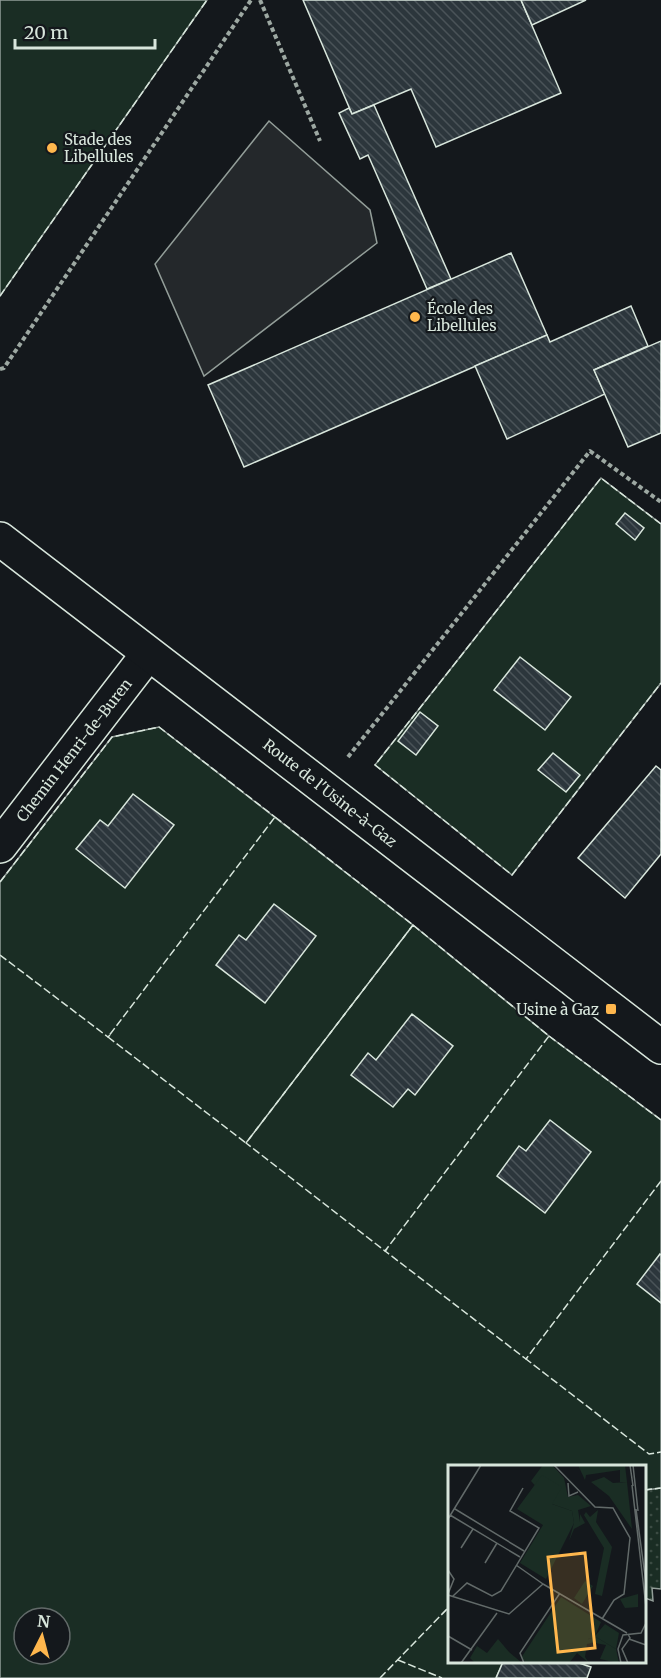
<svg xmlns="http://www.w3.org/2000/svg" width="661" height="1678" viewBox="0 0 661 1678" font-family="Merriweather,serif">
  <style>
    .grass { fill: url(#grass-dots); stroke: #939e99; stroke-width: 1.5 }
    .garden { fill: #1a2d24; stroke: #939e99; stroke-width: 1.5; fill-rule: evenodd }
    .parking { fill: #24282b; stroke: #939e99; stroke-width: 1.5 }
    .building { fill: url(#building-back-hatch); stroke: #d8e6dc; stroke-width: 1.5 }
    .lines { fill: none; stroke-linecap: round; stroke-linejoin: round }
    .street-casing { stroke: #d8e6dc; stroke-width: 36 }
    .secondary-casing { stroke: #d8e6dc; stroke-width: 36 }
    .path { stroke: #9da8a2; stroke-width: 4; stroke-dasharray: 4.5 3; stroke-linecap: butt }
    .street { stroke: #14181c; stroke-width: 33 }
    .secondary { stroke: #14181c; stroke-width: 33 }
    .fence { stroke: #d8e6dc; stroke-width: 1.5; stroke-dasharray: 8 3; stroke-linecap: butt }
    .poi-dot { fill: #ffb74d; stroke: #14181c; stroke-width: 2 }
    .labels { text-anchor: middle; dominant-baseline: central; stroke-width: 4.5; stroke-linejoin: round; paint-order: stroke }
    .poi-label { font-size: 15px; fill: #d8e6dc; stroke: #14181c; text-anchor: start }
    .street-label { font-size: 15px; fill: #d8e6dc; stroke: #14181c }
    .inset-road { fill: none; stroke: #626a69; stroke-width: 1.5 }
    .view { fill: #ffb74d; fill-opacity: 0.15; stroke: #ffb74d; stroke-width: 3 }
    .inset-edge { fill: none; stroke: #d8e6dc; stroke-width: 3 }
  </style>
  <defs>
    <pattern id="grass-dots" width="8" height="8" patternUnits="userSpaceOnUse" patternTransform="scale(1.5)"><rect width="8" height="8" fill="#1a2d24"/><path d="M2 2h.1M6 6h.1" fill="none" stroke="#3b4b43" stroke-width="1.8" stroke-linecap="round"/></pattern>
    <pattern id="building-back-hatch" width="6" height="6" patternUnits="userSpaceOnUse" patternTransform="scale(1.5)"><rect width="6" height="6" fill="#2c363c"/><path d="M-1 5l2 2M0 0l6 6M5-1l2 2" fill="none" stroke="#4a5358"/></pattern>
  </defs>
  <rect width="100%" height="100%" fill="#14181c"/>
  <polygon class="grass" points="661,1488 661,1589 652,1588 653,1601 645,1598 644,1490"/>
  <g class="garden">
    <polygon points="0,0 207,0 0,296"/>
    <polygon points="601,478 661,524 661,683 512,875 375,765"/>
    <path d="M159,727l254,198 136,111 112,84v368l-16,2 -1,-24h-194v196h53l-7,16h-496v-796l112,-145zM24,1618h36v36h-36z"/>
  </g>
  <polygon class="parking" points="269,121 370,210 377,243 204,376 155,264"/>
  <g class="building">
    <polygon points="303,0 521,0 561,93 436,147 411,89 352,114"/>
    <polygon points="521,0 586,0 532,25"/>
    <polygon points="374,105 451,279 427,289 368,155 360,159 339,113 349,108 352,114"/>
    <polygon points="511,253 547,335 244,467 208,385"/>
    <polygon points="631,306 648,346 594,370 605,394 507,439 475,366 547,335 550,342"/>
    <polygon points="661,341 661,433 628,447 594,370"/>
    <polygon points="625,513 644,528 635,540 616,524"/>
    <polygon points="520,657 571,697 545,730 494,690"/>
    <polygon points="420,712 438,726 416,755 398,741"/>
    <polygon points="553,753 580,775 566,792 538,770"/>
    <polygon points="656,766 661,770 661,854 625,898 578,858"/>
    <polygon points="133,794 174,825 125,888 76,849 100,820 108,826"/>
    <polygon points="274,904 316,936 265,1003 216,965 239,935 246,940"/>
    <polygon points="412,1014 453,1046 415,1095 408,1089 393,1107 351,1075 368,1053 376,1060"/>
    <polygon points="550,1120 591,1152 545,1213 497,1176 519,1146 526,1151"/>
    <polygon points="660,1254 661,1255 661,1303 637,1284"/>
    <polygon points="503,1662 576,1662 591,1667 587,1678 496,1678"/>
  </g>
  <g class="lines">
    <defs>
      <polyline id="street" points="0,846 148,654"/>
      <polyline id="secondary" points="0,539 661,1047"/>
    </defs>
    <use href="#street" class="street-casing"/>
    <use href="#secondary" class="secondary-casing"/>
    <g class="path">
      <polyline points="260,0 320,141"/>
      <polyline points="0,369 4,368 251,0"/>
      <polyline points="348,757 590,451 661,502"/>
    </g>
    <use href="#street" class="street"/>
    <use href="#secondary" class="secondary"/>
    <g class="fence">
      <polyline points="0,296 207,0"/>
      <polyline points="661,524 601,478 375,765 512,875 661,683"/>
      <polygon points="275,817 413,925 246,1143 108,1037"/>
      <polyline points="0,882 112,737 159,727 275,817"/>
      <polygon points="413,925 549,1036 385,1251 246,1143"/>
      <polyline points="0,955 108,1037 110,1035"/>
      <polyline points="549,1036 661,1120"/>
      <polyline points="387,1249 385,1251 526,1359 661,1181"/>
      <polyline points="527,1358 526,1359 649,1454 661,1452"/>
      <polyline points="644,1490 661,1488"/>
      <polyline points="398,1660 442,1678"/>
      <polyline points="380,1678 447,1609 450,1610"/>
    </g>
  </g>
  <g class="poi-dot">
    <circle cx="52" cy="148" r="6"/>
    <circle cx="415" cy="317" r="6"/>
    <rect x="605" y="1003" width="12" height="12" rx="3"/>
  </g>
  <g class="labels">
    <g class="poi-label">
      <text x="64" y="139">Stade des<tspan x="64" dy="17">Libellules</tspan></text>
      <text x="427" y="308">École des<tspan x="427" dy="17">Libellules</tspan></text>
      <text x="599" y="1009" text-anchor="end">Usine à Gaz</text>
    </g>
    <g class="street-label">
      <text transform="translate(74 750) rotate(-52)">Chemin Henri-de-Buren</text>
      <text transform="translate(330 793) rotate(38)">Route de l'Usine-à-Gaz</text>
    </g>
  </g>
  <g transform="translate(448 1465)">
    <rect width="198" height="198" fill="#14181c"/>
    <path d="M130,0h47l2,17h-7v-12l-34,5 -1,5zM150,45l-2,12 16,25 -10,49 -7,-2 9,-46 -20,-33 2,-3 4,5zM190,129v19v-6l-13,1 -5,-9zM148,172l20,12 3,14 -19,-4 6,-14 -17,-3 -1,-3z" fill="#1a2d24"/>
    <path d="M95,0h9l12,13 4,19 10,-2 13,11 -13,4 2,12v-8l5,9 -11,6 -5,12 5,-18 -2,-12 -20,-7 -21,-23zM156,12l9,6 14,-1 5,47 -23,-33 -18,-14z" fill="#1a2d24"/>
    <path d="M94,10l20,12 -10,17 20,7 2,12 -28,56 -26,-16 23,-38 -26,-16zM137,116l8,5 -11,18 -8,-6zM113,132l40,25 -6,14 10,-12 14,9 -3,16 -20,-12 -8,2 4,4 -5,1 -2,13 4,6 -12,-10 -8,10h-42l-6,-5zM50,174l11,13 13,11h-47l-5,-5 7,-12 10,7z" fill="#1a2d24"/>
    <path class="inset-road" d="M106,0l41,42 18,1 17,30 -6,56 -10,6 -12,19M182,0l3,21M185,0l5,46M120,18l1,13 9,-4M184,20l14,122M7,44l69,42M188,44l10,74M2,50l70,42M0,54l33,-54M13,83l12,-19M37,98l12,-20M68,100l27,19M0,105l6,9 -6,15M95,119l84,49M0,130l61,19 34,-30M5,131l14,-13 25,13 9,-5 38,-63 -29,-17 13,-23M0,171l24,14M181,174l17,6M13,198l36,-50M76,198l-4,-10 40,-60M173,198l-3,-14 5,-14 18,-2 5,-10M180,198l-6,-14 8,-11 -2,-4"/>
    <path class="view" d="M137,88l10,95 -37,4 -10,-95z"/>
    <rect width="198" height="198" class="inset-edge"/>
  </g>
  <g transform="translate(42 1636) rotate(6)"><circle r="28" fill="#14181c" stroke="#626a69" stroke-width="1.5"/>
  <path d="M0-4.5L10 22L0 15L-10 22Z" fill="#ffb74d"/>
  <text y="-9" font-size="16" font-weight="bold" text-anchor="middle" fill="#d8e6dc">N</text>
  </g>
  <path d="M15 39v9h140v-9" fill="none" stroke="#d8e6dc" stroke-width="3"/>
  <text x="24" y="39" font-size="18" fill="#d8e6dc" stroke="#14181c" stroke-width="4.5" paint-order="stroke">20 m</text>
</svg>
